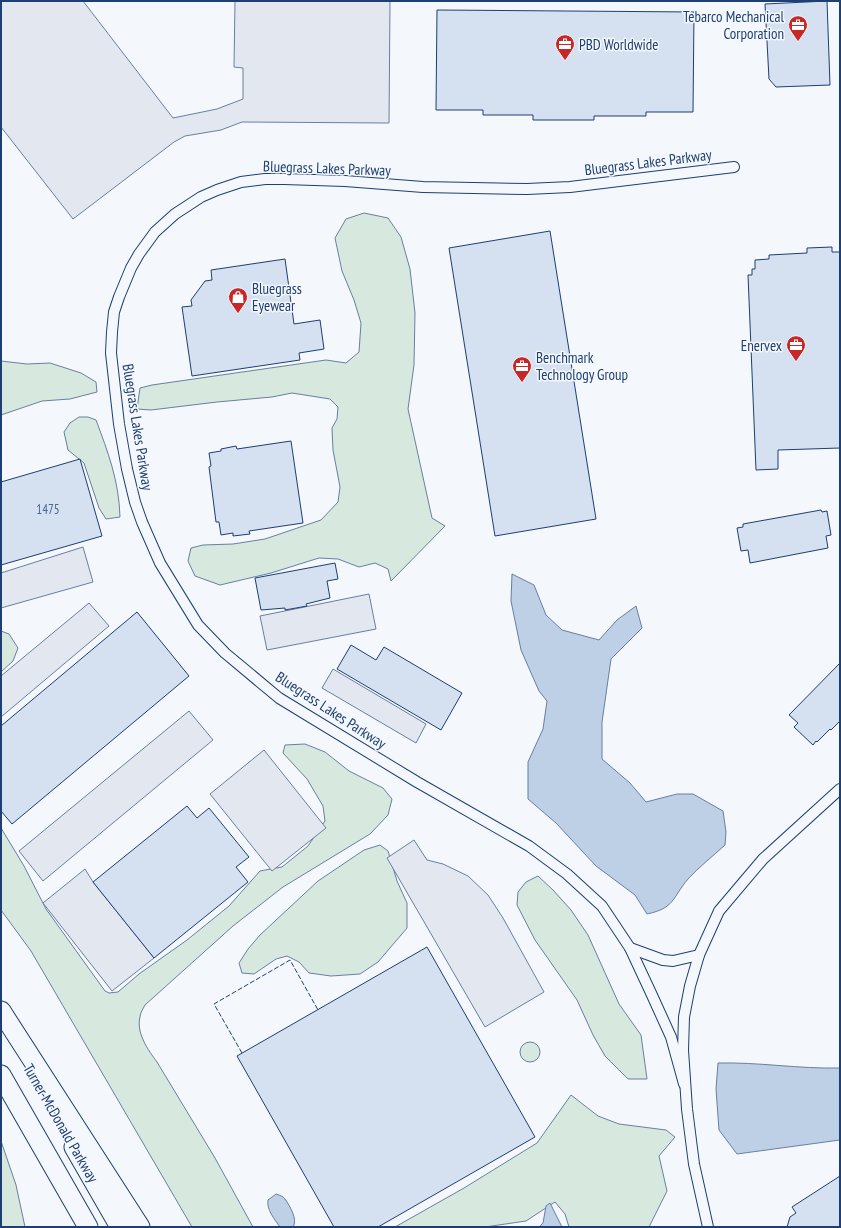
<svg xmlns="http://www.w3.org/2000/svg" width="841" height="1228" viewBox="0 0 841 1228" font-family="'PT Sans Narrow',sans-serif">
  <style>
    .green { fill: #d7e8df; stroke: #687fa3 }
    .parking { fill: #e3e8f0; stroke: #687fa3 }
    .water { fill: #bed0e5; stroke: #687fa3 }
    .building { fill: #d5e0f0; stroke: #1d3f73 }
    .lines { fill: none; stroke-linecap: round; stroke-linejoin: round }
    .minor-casing { stroke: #1d3f73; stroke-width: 12 }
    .motorway-casing { stroke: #1d3f73; stroke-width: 21 }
    .minor { stroke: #f4f7fb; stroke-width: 10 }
    .motorway { stroke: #f4f7fb; stroke-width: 19 }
    .fence { stroke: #1d3f73; stroke-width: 1; stroke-dasharray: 5 2; stroke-linecap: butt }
    .labels { text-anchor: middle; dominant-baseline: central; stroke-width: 3; stroke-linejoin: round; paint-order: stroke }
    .number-label { font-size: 13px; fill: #4b6792 }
    .poi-label { font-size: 15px; fill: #1d3f73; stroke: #f4f7fb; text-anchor: start }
    .street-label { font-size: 15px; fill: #1d3f73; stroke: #f4f7fb }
  </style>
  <rect width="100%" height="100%" fill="#f4f7fb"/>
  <g class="green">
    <polygon points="364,213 388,218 401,237 410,269 415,313 414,365 408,409 432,518 445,526 391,581 388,569 375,563 359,567 338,559 319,558 271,573 220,585 195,576 188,561 191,548 203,545 233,544 265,539 321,520 338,502 340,487 333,450 332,428 337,419 338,407 330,399 292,393 272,397 217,402 151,410 137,409 140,388 152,385 326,360 346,363 359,352 361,323 354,300 342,271 335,238 346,219"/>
    <polygon points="1,361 27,364 50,363 81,373 96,382 97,392 70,399 42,401 1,415"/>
    <path d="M79,417h9l8,3c12,32 23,61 24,97l-14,2 -7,-11 -15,-45 -16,-13 -4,-18 6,-9z"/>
    <polygon points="1,631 9,634 18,648 13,661 1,672"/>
    <path d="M305,744l20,8 24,19 34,17 9,11 -4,16 -18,19 -87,53 -50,39 -88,79c-2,4 -5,8 -5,12 -4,16 8,33 17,45l58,96 38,69h-61l-161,-276 -30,-41v-82l23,38 22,43 59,82 4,2 9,-1 21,-18 48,-34 42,-34 31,-35 22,-4 26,-21 17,-25 -2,-15 -16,-27 -24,-26 2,-8z"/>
    <polygon points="380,845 388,851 397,881 407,903 407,928 378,962 360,974 331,976 309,973 299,962 287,956 276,959 254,974 242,973 239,963 248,949 260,935 318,881 364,850"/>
    <polygon points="538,876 553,890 571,910 588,935 619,1004 641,1035 647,1079 628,1079 605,1056 593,1035 577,1000 535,940 517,905 518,892 526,882"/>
    <circle cx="530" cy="1052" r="10"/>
    <polygon points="571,1095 598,1116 619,1124 666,1130 675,1137 659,1156 667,1191 649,1227 569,1227 565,1214 555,1202 526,1221 485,1227 395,1227 464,1188 537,1143"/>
    <polygon points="1,1141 16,1185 25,1227 1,1227"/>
  </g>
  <g class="parking">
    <polygon points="1,1 83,1 173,118 217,109 243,99 243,68 234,67 235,1 390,1 389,123 242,122 221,130 185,136 174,142 73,219 1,127"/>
    <polygon points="83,547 93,582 1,608 1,573"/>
    <polygon points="369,594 376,629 267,650 260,616"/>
    <polygon points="89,603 109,626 1,717 1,676"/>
    <polygon points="333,669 426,724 416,743 322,688"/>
    <polygon points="189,711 213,740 43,881 19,851"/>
    <polygon points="264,750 326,828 272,871 210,794"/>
    <polygon points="414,840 427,860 443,864 468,876 488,895 503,918 544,992 485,1027 387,858"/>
    <polygon points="85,869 93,882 154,958 112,991 43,903"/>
  </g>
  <g class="water">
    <path d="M512,574l22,11 12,30 16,15 37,10 18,-20 19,-14 6,22 -31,31 -9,63v37l28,24 16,19 31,-8h16l30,17 3,21 -1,13c-12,11 -26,22 -37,34 -16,19 -13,29 -41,35l-12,-19 -39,-29 -40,-43 -28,-24v-37l15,-33 4,-28 -8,-10 -18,-41 -10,-49z"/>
    <path d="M718,1063c41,-1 81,6 122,5v72l-103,14 -18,-24 -3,-41z"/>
    <path d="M276,1194c3,1 7,2 9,5 5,7 13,21 8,28h-13c-5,-7 -14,-18 -12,-27z"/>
    <polygon points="550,1203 562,1227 539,1227 543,1223 546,1206"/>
  </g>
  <g class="building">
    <polygon points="827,1 830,85 776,87 769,79 765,4"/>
    <polygon points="437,10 694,12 693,112 646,112 646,116 594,116 594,120 533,120 533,115 483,115 483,110 436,110"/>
    <polygon points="550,231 596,519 495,536 449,248"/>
    <polygon points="832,247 832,252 840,252 840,448 778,450 778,469 756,470 748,275 752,275 752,269 755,269 755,260 769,259 769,255 807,253 807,248"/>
    <polygon points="285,259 294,324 320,320 324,349 299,353 300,360 192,376 182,307 192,306 191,300 205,281 212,280 211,270"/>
    <polygon points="291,441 303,523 249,531 250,534 233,536 233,533 221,535 219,522 216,522 209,467 211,466 209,453 221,451 221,449 236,446 237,449"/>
    <polygon points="80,459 102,536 1,565 1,482"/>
    <polygon points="821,510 822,512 827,511 831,535 826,536 828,548 750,563 748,550 741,551 737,528 743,527 743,524"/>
    <polygon points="335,563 338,579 327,581 330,598 306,604 307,606 285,610 285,608 261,610 255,578"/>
    <polygon points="137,612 189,676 12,824 1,811 1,726"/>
    <polygon points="351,645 376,660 384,647 462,693 441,730 337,669"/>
    <polygon points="840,663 840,721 831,730 830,729 817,742 816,741 813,745 794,727 798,723 789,715"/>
    <polygon points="187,806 197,818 209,808 249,857 236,867 248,882 154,958 93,882"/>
    <polygon points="427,947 535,1137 378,1227 334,1227 237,1056"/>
    <polygon points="840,1176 840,1227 787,1227 790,1217 796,1213 792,1207"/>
  </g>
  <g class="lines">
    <defs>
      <g id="minor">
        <polyline points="630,948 663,960 673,961 699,955"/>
        <polyline points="684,1084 671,1037 651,993 630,948 602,906 567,874 529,846 417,782 279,698 225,653 198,625 160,563 142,522 135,502 127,469 119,424 111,353 112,332 114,312 119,297 131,268 139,254 155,232 175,214 201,197 217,190 241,182 265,179 284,179 345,181 423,187 527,189 570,187 734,167"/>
        <polyline points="708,1227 694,1164 687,1109 683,1050 684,1017 690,986 699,955 719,911 763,859 840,789"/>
      </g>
      <g id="motorway">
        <polyline points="1,1011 140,1227"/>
        <polyline points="1,1075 88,1227"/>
        <polyline points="74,1147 120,1227"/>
      </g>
    </defs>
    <use href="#minor" class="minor-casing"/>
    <use href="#motorway" class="motorway-casing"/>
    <use href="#minor" class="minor"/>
    <use href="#motorway" class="motorway"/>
    <polyline class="fence" points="242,1053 214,1004 290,960 318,1010"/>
  </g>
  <defs>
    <symbol id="office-pin" viewBox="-11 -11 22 30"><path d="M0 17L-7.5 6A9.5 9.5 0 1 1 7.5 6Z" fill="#c62828" stroke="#f4f7fb"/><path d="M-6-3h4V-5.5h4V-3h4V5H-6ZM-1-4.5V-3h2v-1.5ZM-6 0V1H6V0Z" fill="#fff"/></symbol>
    <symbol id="shop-pin" viewBox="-11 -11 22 30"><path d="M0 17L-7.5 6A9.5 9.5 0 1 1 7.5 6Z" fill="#c62828" stroke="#f4f7fb"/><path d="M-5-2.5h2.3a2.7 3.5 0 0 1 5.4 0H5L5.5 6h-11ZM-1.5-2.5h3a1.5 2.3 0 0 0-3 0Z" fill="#fff"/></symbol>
  </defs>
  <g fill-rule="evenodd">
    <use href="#office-pin" x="787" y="14" width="22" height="30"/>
    <use href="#office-pin" x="554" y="33" width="22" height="30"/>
    <use href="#shop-pin" x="227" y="286" width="22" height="30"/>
    <use href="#office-pin" x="785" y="334" width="22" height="30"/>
    <use href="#office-pin" x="511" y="355" width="22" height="30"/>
  </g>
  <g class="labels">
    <g class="number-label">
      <text x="48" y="509">1475</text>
    </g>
    <g class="poi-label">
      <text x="784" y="16" text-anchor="end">Tebarco Mechanical<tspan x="784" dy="17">Corporation</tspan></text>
      <text x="579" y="44">PBD Worldwide</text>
      <text x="252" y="288">Bluegrass<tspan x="252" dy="17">Eyewear</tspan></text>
      <text x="782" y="345" text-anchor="end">Enervex</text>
      <text x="536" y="357">Benchmark<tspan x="536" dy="17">Technology Group</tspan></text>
    </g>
    <g class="street-label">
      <text transform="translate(648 162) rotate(-7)">Bluegrass Lakes Parkway</text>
      <text transform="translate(327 168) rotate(2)">Bluegrass Lakes Parkway</text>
      <text transform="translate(138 427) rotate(81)">Bluegrass Lakes Parkway</text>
      <text transform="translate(331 710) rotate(33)">Bluegrass Lakes Parkway</text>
      <text transform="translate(61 1123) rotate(60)">Turner McDonald Parkway</text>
    </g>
  </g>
  <rect width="841" height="1228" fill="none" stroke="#1d3f73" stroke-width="4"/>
</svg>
